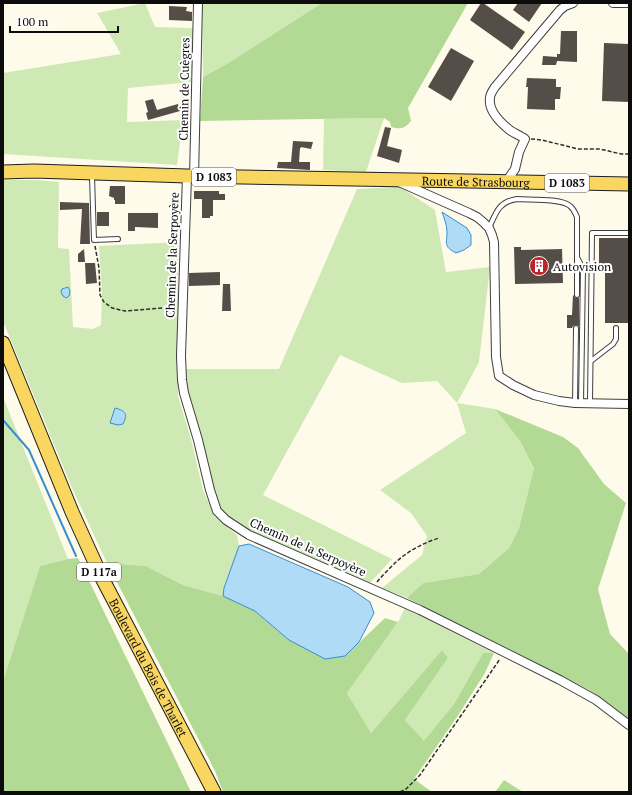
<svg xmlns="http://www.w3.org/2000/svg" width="632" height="795" viewBox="0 0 632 795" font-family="'PT Serif',serif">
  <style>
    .green { fill: #cfe9b5 }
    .forest { fill: #b2da94 }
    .water { fill: #afdbf6; stroke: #368fce }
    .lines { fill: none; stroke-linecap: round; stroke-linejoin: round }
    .stream { stroke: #368fce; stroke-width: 2 }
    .building { fill: #544d48 }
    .lane-casing { stroke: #3f3f3f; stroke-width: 6 }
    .street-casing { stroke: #3f3f3f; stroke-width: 10 }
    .primary-casing { stroke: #1d1d1d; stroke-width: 15 }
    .path { stroke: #2e2e2e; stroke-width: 1.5; stroke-dasharray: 4 2; stroke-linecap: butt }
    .lane { stroke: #fff; stroke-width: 4 }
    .street { stroke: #fff; stroke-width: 8 }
    .primary { stroke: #f9d660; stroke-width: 13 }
    .labels { text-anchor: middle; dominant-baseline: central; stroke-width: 4; stroke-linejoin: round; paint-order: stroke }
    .shield { fill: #fff; stroke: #555; stroke-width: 1 }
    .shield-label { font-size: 11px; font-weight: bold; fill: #0c0c0c }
    .street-label { font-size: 12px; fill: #0c0c0c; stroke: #fff }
    .poi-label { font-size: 12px; fill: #0c0c0c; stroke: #fff; text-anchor: start }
  </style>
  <rect width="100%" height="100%" fill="#fffbea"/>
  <g class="green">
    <polygon points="145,3 155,27 193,28 191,82 128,88 127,122 183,120 177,165 3,154 3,73 121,54 97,13"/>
    <polygon points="202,3 322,3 230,62 203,77"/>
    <polygon points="384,118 366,172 323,170 324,119"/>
    <polygon points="3,180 37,180 59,182 58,248 69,249 73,327 93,329 101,325 102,293 99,246 178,242 178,396 191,439 203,490 215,517 237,535 239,546 224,588 223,596 183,585 146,566 107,563 72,488 3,321"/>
    <polygon points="400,187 435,210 446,272 490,267 479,362 457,403 495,409 520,441 534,470 519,528 509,548 479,574 423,583 407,598 382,588 422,555 427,536 411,513 380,490 466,433 457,403 437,381 402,383 340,355 263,495 392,559 369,584 246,531 221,511 212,487 186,389 186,369 279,369 357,189"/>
    <polygon points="3,397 68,559 40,566 3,681"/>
    <polygon points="405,608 494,653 483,653 454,704 424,742 405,720 448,658 442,650 371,733 347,693 398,622"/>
  </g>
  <g class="forest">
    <path d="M322,3h146l-60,105 3,13c-6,7 -10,9 -20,6l-1,-5 -6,-4 -184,3 3,-44 27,-15z"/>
    <polygon points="495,409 563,437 578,448 604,484 626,503 598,589 610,634 629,654 629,720 589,690 407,598 423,583 479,574 509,548 519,528 534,469 520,441"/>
    <polygon points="78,558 173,754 191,792 3,792 3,681 40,566 68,559"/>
    <polygon points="107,563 146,566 183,585 223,596 255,611 289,640 345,656 385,618 398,622 347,693 371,733 442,650 448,658 405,720 424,741 454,704 483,653 494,653 485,673 457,717 414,779 432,792 223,792 215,771"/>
    <polygon points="504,780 523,792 495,792"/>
  </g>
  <g class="water">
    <path d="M442,212l25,16 4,7v10l-7,5 -8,3c-13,-7 -9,-9 -9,-21 0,-7 -3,-14 -5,-20z"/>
    <polygon points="68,287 70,291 69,296 66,298 63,296 61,292 62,289"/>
    <path d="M115,408c11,3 13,6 8,16l-5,1 -8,-2z"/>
    <polygon points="249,544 348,587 370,602 374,613 359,642 345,656 325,659 289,640 255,611 223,596 224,588 239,546"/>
  </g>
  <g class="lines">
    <polyline class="stream" points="3,420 29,450 76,556"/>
  </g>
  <g class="building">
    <polygon points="481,3 483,3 525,32 512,50 470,20"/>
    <polygon points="518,3 542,3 529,22 513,10"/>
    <polygon points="169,6 187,7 186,11 192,12 192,21 169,20"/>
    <polygon points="561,31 577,31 577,62 557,61 556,65 542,65 543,56 557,57 557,54 560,54"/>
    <polygon points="604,43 629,44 629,102 602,101"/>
    <polygon points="451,48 474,61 451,101 428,87"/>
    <polygon points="527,78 556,79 556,87 561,87 560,99 555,99 555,110 527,109 528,87 526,87"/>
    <polygon points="153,99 157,110 178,104 180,111 148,120 146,113 148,112 145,101"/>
    <polygon points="385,127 391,128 387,146 402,150 399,163 377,156"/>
    <polygon points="293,141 313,142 311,149 301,147 301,148 300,148 299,162 310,162 310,170 277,168 278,162 291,162"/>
    <polygon points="110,186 125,186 125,204 115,204 115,200 114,200 114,198 109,196"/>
    <polygon points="194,191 219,191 219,194 225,194 225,200 213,200 213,216 210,216 210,218 202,218 202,199 194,199"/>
    <polygon points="60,202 89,203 90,244 80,244 82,209 60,210"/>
    <rect x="97" y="212" width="12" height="14"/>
    <polygon points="128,213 158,213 158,228 135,227 135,231 128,231"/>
    <polygon points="599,238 629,238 629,323 605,323 605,266 599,266"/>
    <polygon points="514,247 521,247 521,250 562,249 563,283 515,284"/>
    <polygon points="84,249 85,262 78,262 78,254"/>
    <polygon points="85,263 95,263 97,283 86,284"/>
    <polygon points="220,272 220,285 189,286 189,273"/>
    <polygon points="223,284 230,284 231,311 222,311"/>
    <polygon points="573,295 576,298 579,298 579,326 576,325 573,326 572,328 567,328 567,315 572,315"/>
  </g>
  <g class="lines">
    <defs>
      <g id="lane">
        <polyline points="92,176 94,240 118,239"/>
        <path d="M489,228c7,-15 9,-26 28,-29 12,1 45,-1 53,7 4,3 5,7 7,11v78"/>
        <polyline points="578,259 583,269 581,403"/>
        <polyline points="591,361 613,344 616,339 616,328"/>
        <polyline points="575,403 576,328"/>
        <polyline points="590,403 592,233 629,233"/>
      </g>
      <g id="street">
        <polyline points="613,3 629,3"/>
        <polyline points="187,176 181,356 182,380 184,393 198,440 210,490 217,511 226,520 249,535 420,610 560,680 596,700 629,725"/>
        <polyline points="194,177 198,3"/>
        <polyline points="399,182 469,213 477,217 483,222 489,228 492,235 494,242 496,357 499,376 513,385 534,395 559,401 575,403 629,404"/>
        <path d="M506,182l9,-13 4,-17 6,-13c-4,-3 -9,-5 -14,-8 -9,-7 -23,-20 -21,-33 0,-4 3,-8 5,-11l65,-77 5,-4 8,-3"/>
      </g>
      <g id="primary">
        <path id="s1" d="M3,172l31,-1 153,5 442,8"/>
        <path id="s2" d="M3,343l69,169 30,66 112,214"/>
      </g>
    </defs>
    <use href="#lane" class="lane-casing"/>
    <use href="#street" class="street-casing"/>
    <use href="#primary" class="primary-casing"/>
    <g class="path">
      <polyline points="531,139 542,140 578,149 600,149 621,154 629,154"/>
      <polyline points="95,246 99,268 100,295 104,302 112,308 125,311 175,307"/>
      <path d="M377,582c5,-6 11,-12 17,-18 12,-12 29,-21 45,-26"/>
      <polyline points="400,792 406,789 420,775 500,659"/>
    </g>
    <use href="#lane" class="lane"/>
    <use href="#street" class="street"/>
    <use href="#primary" class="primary"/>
  </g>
  <defs>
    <symbol id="building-disc" viewBox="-11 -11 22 22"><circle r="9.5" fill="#bc2429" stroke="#fff"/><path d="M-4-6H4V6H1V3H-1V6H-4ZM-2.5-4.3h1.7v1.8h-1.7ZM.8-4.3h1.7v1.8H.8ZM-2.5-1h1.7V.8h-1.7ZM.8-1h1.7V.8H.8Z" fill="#fff"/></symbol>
  </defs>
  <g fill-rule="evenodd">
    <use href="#building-disc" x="528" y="255" width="22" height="22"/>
  </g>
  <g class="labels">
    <g class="shield">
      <rect x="192" y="168" width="44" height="18" rx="3"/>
      <rect x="545" y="174" width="44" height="18" rx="3"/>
      <rect x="77" y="563" width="44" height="18" rx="3"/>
    </g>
    <g class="shield-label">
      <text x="214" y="177">D 1083</text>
      <text x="567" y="183">D 1083</text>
      <text x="99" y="572">D 117a</text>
    </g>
    <g class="street-label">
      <text transform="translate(184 89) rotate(-89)">Chemin de Cuègres</text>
      <text stroke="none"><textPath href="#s1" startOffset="473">Route de Strasbourg</textPath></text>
      <text transform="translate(172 255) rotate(-88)">Chemin de la Serpoyère</text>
      <text transform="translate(308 547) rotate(24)">Chemin de la Serpoyère</text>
      <text stroke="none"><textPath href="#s2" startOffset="356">Boulevard du Bois de Tharlet</textPath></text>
    </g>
    <g class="poi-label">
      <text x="553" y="266">Autovision</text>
    </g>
  </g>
  <rect width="632" height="795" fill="none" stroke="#0c0c0c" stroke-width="8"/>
  <path d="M10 26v6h108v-6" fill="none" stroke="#0c0c0c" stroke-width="2"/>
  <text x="16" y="26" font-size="12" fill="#0c0c0c" stroke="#ffffff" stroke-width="3" paint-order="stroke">100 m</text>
</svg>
